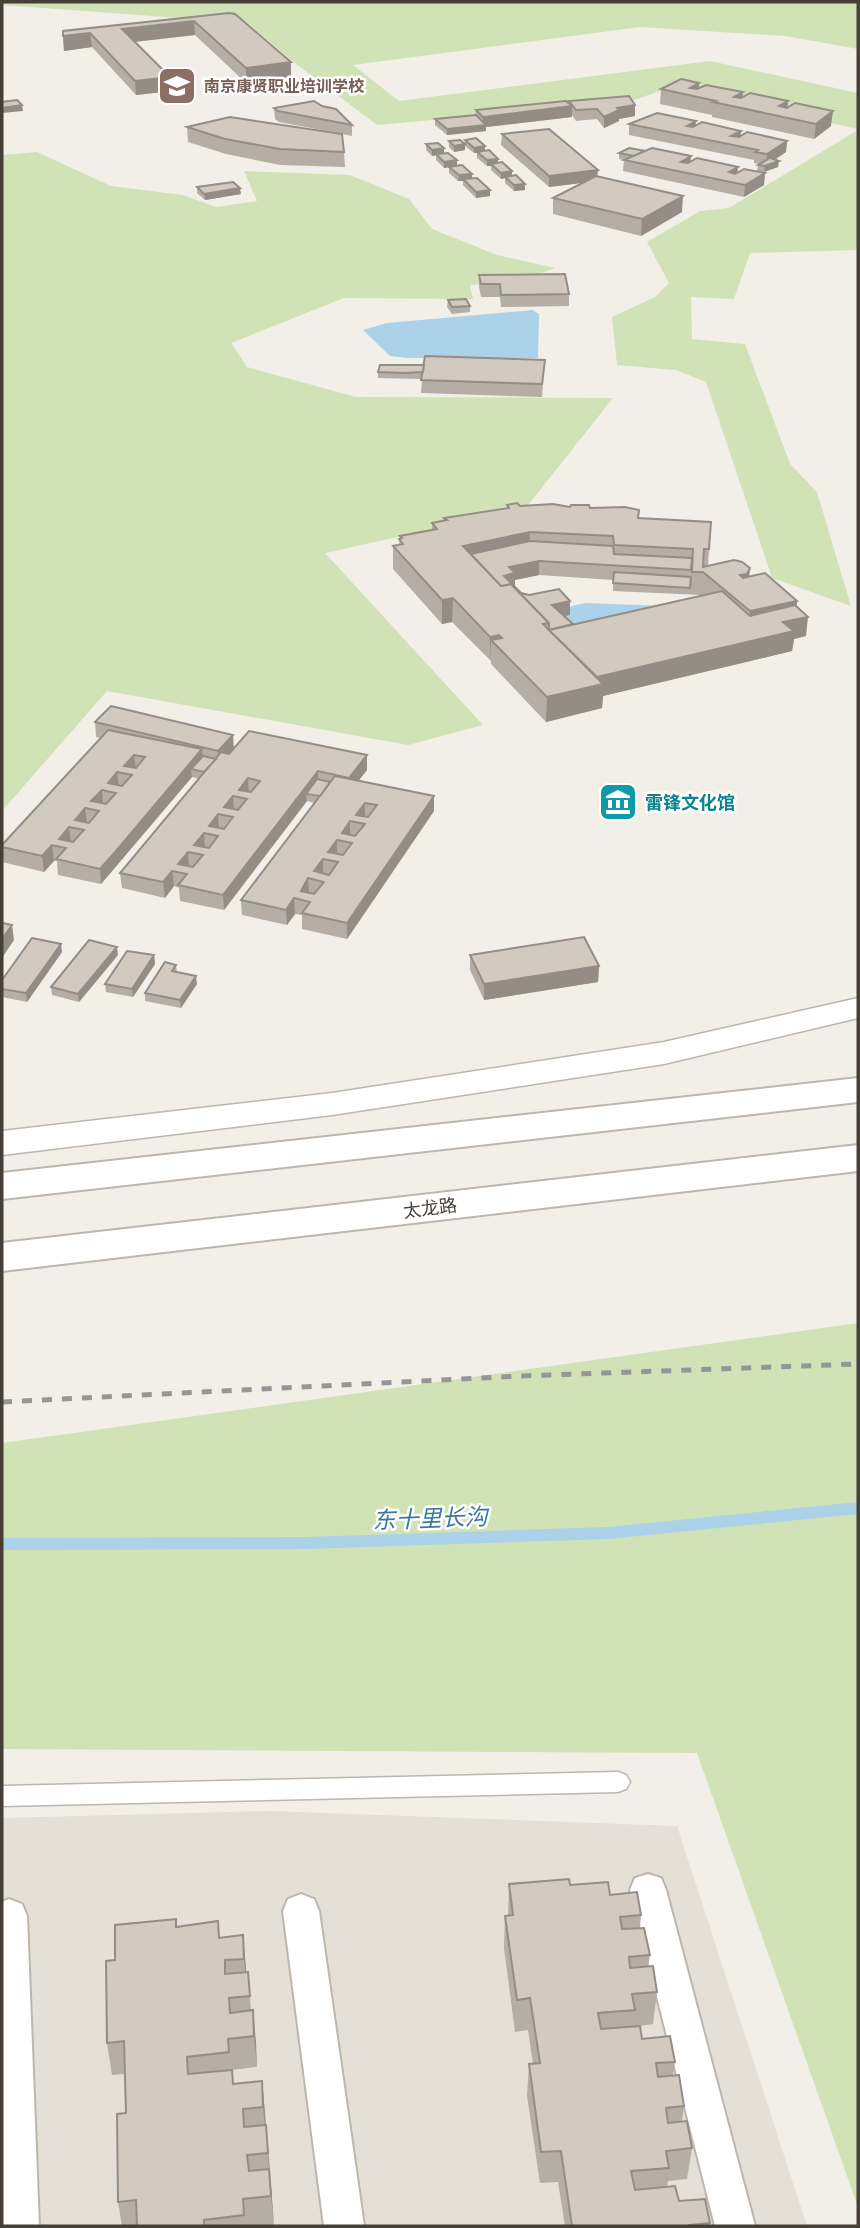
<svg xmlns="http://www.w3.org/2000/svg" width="860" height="2228" viewBox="0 0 860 2228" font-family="'PT Sans','Noto Sans SC',sans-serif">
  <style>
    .residential { fill: #e5e0d7 }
    .green { fill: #d0e2b6 }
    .water { fill: #abd2e8 }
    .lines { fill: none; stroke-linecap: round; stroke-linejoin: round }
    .stream { fill: #abd2e8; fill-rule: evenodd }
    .service-casing { stroke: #bdb6ac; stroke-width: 3 }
    .pedestrian-casing { stroke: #bdb6ac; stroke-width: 4 }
    .minor-casing { stroke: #bdb6ac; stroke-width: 3 }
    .tertiary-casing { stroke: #bdb6ac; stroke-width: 4 }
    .service { fill: #fff; fill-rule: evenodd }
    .pedestrian { fill: #fff; fill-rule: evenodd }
    .minor { fill: #fff; fill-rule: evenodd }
    .tertiary { fill: #fff; fill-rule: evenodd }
    .rail { stroke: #969696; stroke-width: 5; stroke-dasharray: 10 10; stroke-linecap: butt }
    .wall { fill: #b5aea4; fill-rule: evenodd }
    .shaded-wall { fill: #938d86 }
    .building { fill: #d2cabf; stroke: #938d86; stroke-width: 2; fill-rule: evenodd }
    .labels { text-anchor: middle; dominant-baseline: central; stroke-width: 5; stroke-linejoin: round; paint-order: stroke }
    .far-education-label { font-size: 16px; font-weight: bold; fill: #785e54; stroke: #fff; text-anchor: start }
    .culture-label { font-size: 18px; font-weight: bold; fill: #0d838f; stroke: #fff; text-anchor: start }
    .street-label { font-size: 18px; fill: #453f38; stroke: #fff }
    .near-water-label { font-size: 23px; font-style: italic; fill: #3b789e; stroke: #fff }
  </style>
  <rect width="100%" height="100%" fill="#f2efe8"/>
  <polygon class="residential" points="270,1811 677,1826 807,2226 2,2226 2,1818"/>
  <g class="green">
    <polygon points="2,2 858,2 858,49 785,36 640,27 353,65 399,101 710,61 858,93 858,129 668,88 626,103 377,125 291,60 248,23 2,5"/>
    <polygon points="858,130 858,250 750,253 734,299 691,297 692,339 745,344 790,464 817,492 851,606 772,578 706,382 676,370 617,365 612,317 655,297 669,283 647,242 700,211 729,208"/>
    <polygon points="37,152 111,186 183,195 216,207 257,201 244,171 350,175 409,199 432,229 497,255 555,268 521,281 470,285 473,299 344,298 231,343 247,367 356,397 613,398 525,509 325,553 483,725 408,745 107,691 2,811 2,155"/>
    <polygon points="858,1323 858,2207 697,1753 2,1749 2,1443"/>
  </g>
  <g class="water">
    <polygon points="533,310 539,314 538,358 408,358 390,356 363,330 387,323"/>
    <polygon points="585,603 690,607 557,645 552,619 572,606"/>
  </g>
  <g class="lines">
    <polygon class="stream" points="858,1502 858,1514 608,1539 306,1549 2,1550 2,1538 306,1537 608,1527"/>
    <defs>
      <polygon id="service" points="618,1772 626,1775 630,1782 626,1789 618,1792 2,1806 2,1786"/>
      <g id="pedestrian">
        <polygon points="648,1874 661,1878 666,1890 755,2226 715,2226 630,1890 635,1878"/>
        <polygon points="301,1894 314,1899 319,1911 364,2226 324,2226 283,1911 288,1899"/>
        <polygon points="9,1899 22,1904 27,1916 39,2226 2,2226 2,1902"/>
      </g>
      <polygon id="minor" points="858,998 858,1018 664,1064 332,1115 2,1155 2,1131 332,1093 664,1042"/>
      <g id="tertiary">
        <polygon points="858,1078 858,1102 2,1199 2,1173"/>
        <polygon points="858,1145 858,1171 2,1271 2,1243"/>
      </g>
    </defs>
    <use href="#service" class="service-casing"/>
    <use href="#pedestrian" class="pedestrian-casing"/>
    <use href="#minor" class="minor-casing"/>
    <use href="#tertiary" class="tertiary-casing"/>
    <use href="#service" class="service"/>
    <use href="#pedestrian" class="pedestrian"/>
    <use href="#minor" class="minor"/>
    <use href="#tertiary" class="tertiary"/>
    <polyline class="rail" points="2,1402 520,1376 858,1364"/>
  </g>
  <g class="wall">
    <polygon points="229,13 291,77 246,83 195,35 135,42 170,77 171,91 136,95 92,47 64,51 63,31"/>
    <polygon points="699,83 698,89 788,107 831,126 814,139 712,117 712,115 660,104 661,89"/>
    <polygon points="569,101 635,105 635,116 619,119 619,121 604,128 597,119 576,121 572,115 572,117 486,127 486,131 447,135 435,125 435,119 475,115 476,110 569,103"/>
    <polygon points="322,106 352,125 352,136 342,134 344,152 345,167 280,165 226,154 188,142 187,127 337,133 279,122 275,119 274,108"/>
    <polygon points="629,124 696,126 741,131 740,136 787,141 786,152 775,160 778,167 764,172 757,171 758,165 759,164 754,163 754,160 629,135"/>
    <polygon points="502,134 598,176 682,212 641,236 553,214 553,198 582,183 549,187 501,145"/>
    <polygon points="465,140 485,151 498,163 512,171 512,176 525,190 514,191 505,183 505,178 501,179 491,170 491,166 487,166 477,158 477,153 474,153 465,146 465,150 454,152 449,147 449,141 465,144"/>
    <polygon points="426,144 444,153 457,166 472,174 472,178 490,190 490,196 476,198 463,185 463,181 458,181 449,173 449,167 444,168 436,160 436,155 432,156 426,150"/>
    <polygon points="619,153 691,162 738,172 765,173 764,185 744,197 623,171 624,160 619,159"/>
    <polygon points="197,187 241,194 205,200 197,193"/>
    <polygon points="479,275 569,294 569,306 501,307 500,297 481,297 479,287"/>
    <polygon points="448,300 470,306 470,312 452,314 447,307"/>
    <polygon points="378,372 544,372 542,397 421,393 422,379 378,378"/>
    <path d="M507,505l132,5v8l72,4 -3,44 42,11 47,24v6l9,29 -12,3 -2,12 -189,45 -1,12 -56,14 -55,-58v-3l-39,-39 -10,2 -49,-55v-23l6,-1 1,-9 32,-6v-7l12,-2v-3l63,-10zM539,575l74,5v11l88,4 -128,29 -9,-8 6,-1 -49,-22 -6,-6v-7z"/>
    <polygon points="95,722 234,748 367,755 367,770 358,781 434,811 347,939 302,929 302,915 295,914 287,925 242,915 241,900 314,803 307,801 224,910 180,901 179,888 174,886 165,898 122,888 120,873 199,779 192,777 101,884 58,875 57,861 54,861 44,872 2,862 2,845 101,738 96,737"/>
    <polygon points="62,952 27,1002 2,997 2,980"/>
    <polygon points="118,955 79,1002 52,995 51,987"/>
    <polygon points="154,955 155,964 133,997 106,992 105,984"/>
    <polygon points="470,955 599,966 598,982 484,1000 470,970"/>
    <polygon points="176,965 177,972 197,984 181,1008 145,1001 145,993"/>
    <polygon points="509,1884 570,1885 610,1895 641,1915 640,1928 650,1955 648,1967 657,1992 653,2024 633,2027 642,2039 675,2062 673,2076 684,2106 682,2122 692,2148 687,2179 668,2181 667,2187 679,2201 710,2223 710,2226 565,2226 558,2182 540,2183 527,2096 529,2064 533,2064 528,2030 515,2032 504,1948 505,1916 508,1916"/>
    <polygon points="177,1926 220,1937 243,1935 246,1972 248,1972 251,2010 253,2010 257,2067 232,2070 233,2084 262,2081 269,2157 274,2226 122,2226 118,2202 126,2113 125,2074 112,2075 107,2043"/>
  </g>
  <g class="shaded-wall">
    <polygon points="194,21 195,35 123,43 122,29"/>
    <polygon points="90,33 92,47 64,51 63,36"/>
    <polygon points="291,62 291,77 246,83 246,68"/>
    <polygon points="170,77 171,91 136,95 135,81"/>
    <polygon points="699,83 698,97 690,88"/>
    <polygon points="743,92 742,107 734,97"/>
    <polygon points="788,101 787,116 779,106"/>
    <polygon points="22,105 23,111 2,113 2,108"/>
    <polygon points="635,105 635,116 619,119 619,121 604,128 604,117 617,108"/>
    <polygon points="572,106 572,117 486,127 486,131 447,135 447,129 483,125 483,117"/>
    <polygon points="833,111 831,126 814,139 816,124"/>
    <polygon points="696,121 695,132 687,126"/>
    <polygon points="741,131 740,142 731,136"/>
    <polygon points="787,141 786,152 766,165 767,154"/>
    <polygon points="465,144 465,150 454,152 454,146"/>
    <polygon points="485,146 485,152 474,153 474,148"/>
    <polygon points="444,148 444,154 432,156 432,150"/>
    <polygon points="691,156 690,168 681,162"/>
    <polygon points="498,159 498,165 491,164 491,166 487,166 487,160"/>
    <polygon points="457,160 457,166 444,168 444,162"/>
    <polygon points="779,161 778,167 764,172 765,166"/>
    <polygon points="738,167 737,179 729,172"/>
    <polygon points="598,170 597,181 549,187 549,176"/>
    <polygon points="512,171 512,177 505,177 505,178 501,179 501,173"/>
    <polygon points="765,173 764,185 744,197 745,185"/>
    <polygon points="472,174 472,180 463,179 463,181 458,181 459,175"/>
    <polygon points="525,184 525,190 514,191 514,185"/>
    <polygon points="240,188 241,194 205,200 204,194"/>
    <polygon points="490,190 490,196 476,198 476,192"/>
    <polygon points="683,196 682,212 641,236 642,219"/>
    <polygon points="530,532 529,555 474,567 463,546"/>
    <polygon points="539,561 539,575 515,580 515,588 504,576 509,567"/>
    <polygon points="750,568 748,591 740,575"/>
    <polygon points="453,598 452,622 442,624 442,600"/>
    <polygon points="570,601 570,615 552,619 552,605"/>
    <polygon points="797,601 795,619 808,617 806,636 794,639 792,651 603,696 602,708 546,722 547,697 593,678 748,635 750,611"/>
    <polygon points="499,635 499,648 491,640 490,661 490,637"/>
    <polygon points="233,735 234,750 219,762 218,751"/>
    <polygon points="202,749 203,764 191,769 192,777 101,884 100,869"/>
    <polygon points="134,755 136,770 124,766"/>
    <polygon points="367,755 367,770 349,793 349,778"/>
    <polygon points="318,771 318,786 306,794 307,801 224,910 223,895"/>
    <polygon points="117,772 119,787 108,783"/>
    <polygon points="248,778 249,793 239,790"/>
    <polygon points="102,790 103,805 91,801"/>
    <polygon points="233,796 234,811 224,807"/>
    <polygon points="434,796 434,811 347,939 347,923"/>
    <polygon points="365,803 365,818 356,815"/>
    <polygon points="85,808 87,823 75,820"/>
    <polygon points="218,814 219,829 209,826"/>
    <polygon points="350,821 350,836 342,833"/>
    <polygon points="69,827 71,842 59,839"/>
    <polygon points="204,833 205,848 194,845"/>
    <polygon points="337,840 337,855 328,852"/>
    <polygon points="52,845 54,861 44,872 42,856"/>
    <polygon points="188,852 189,867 178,864"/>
    <polygon points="323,859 323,874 314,871"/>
    <polygon points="172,871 174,886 165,898 163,882"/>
    <polygon points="308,878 309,894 301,891"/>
    <polygon points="294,898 295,914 287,925 286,910"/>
    <polygon points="12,925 14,940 2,958 2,939"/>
    <polygon points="61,944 62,952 27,1002 26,993"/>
    <polygon points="117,947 118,955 79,1002 78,994"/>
    <polygon points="154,955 155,964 133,997 132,989"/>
    <polygon points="599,966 598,982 484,1000 484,984"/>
    <polygon points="196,976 197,984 181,1008 180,1000"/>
    <polygon points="243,1935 246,1968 247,1991 244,1959"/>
    <polygon points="253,2010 256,2042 257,2067 254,2036"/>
    <polygon points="262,2081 265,2113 266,2138 263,2107"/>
    <polygon points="266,2125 272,2199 274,2226 271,2196"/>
  </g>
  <g class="building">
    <polygon points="229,13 235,14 291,62 246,68 194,21 122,29 170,77 135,81 90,33 63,36 63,31"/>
    <polygon points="681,79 699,83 690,88 697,89 706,85 743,92 734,97 741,98 750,93 788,101 779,106 787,108 795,103 833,111 816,124 713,102 716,101 661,89"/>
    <polygon points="629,96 635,105 617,108 619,110 604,117 597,109 576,110 569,101"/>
    <polygon points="17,100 22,105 2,108 2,102"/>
    <polygon points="314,101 322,106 336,109 352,125 278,111 274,108"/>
    <polygon points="566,101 572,106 483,117 476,110"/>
    <polygon points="657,113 696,121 687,126 693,127 702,122 741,131 731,136 739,137 747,132 787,141 767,154 755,152 758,150 629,124"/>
    <polygon points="476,115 486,125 447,129 435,119"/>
    <polygon points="230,117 342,134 344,152 280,149 225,139 187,127"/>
    <polygon points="549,129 598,170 549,176 502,134"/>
    <polygon points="476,138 485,146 474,148 465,140"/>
    <polygon points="460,140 465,144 454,146 449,141"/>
    <polygon points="438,143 444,148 432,150 426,144"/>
    <polygon points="629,148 645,151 634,156 619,153"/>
    <polygon points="652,148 691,156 681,162 688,163 697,158 738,167 729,172 735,174 744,169 765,173 745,185 624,160"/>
    <polygon points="489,150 498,159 487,160 477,152"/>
    <polygon points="448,153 457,160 444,162 436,154"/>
    <polygon points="770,158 779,161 765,166 758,165"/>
    <polygon points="502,162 512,171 501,173 491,164"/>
    <polygon points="462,165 472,174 459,175 449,167"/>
    <polygon points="516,175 525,184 514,185 505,177"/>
    <polygon points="596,176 683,196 642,219 553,198"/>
    <polygon points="477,178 490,190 476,192 463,179"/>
    <polygon points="233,182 240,188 204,194 197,187"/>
    <polygon points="565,274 569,294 501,295 500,284 481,284 479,275"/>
    <polygon points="466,299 470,306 452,307 448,300"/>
    <polygon points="425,356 545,360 542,384 421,380"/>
    <polygon points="380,365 424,365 423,372 404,373 378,372"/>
    <polygon points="517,503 520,506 553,504 570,507 571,505 589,505 590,508 625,507 639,510 638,518 711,522 709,549 704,549 703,567 734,560 742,562 750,568 747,574 740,575 743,578 765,573 797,601 750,611 703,572 692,572 693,549 614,545 613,536 530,532 463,546 501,586 511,584 549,623 543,624 603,684 547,697 491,640 502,638 499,635 490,637 453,598 442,600 393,546 403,544 399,539 402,538 400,536 437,529 432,523 447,520 444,518 509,508 507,505"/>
    <polygon points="530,541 613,546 614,554 692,558 691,570 539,561 509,567 515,573 504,576 521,593 529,595 559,589 570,601 552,605 573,624 549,630 549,623 511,584 501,586 471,554"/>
    <polygon points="614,572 691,577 690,588 613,583"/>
    <polygon points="722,591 750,616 795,605 808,617 783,622 794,631 597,677 549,630"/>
    <polygon points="111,706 233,735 218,751 95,722"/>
    <path d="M108,730l94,19 -86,102 -16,18 -44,-10 10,-11 -14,-3 -10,11 -40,-9v-2zM134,755l11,2 -9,11 -12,-2zM117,772l15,3 -10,11 -14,-3zM102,790l14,3 -10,11 -15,-3zM85,808l14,3 -10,12 -14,-3zM69,827l15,3 -11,12 -14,-3z"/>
    <path d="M249,731l118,24 -18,23 -31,-7 -95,124 -45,-10 9,-11 -15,-3 -9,11 -43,-9 101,-121 8,2zM248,778l12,3 -9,11 -12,-2zM233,796l14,3 -9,11 -14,-3zM218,814l15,3 -9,12 -15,-3zM204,833l14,3 -9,12 -15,-3zM188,852l15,3 -10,12 -15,-3z"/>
    <polygon points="203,756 216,759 204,772 191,769"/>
    <path d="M335,776l99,20 -87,127 -45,-10 8,-11 -16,-4 -8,12 -45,-10zM365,803l12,2 -9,12 -12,-2zM350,821l15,3 -10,12 -13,-3zM337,840l15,3 -9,12 -15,-3zM323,859l15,3 -9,13 -15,-4zM308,878l16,4 -10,12 -13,-3z"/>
    <polygon points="317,779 330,782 320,796 306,794"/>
    <polygon points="2,923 12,925 2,939"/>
    <polygon points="584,937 599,966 484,984 470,955"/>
    <polygon points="32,938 61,944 26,993 2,989 2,980"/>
    <polygon points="89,940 117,947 78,994 51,987"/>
    <polygon points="127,951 154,955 132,989 105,984"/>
    <polygon points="165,962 176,965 172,971 196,976 180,1000 145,993"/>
    <polygon points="569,1879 570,1885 608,1882 610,1895 637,1892 641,1915 620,1917 622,1929 644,1928 650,1955 629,1957 630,1968 653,1966 657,1992 632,1994 635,2010 598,2013 601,2029 640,2026 642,2039 670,2036 675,2062 656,2063 658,2077 679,2075 684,2106 666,2108 668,2123 687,2121 692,2148 666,2151 669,2168 631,2171 635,2190 675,2186 679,2201 705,2199 710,2223 690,2225 691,2226 572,2226 561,2151 541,2152 529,2064 540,2063 530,1998 517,2000 505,1916 513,1915 509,1884"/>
    <polygon points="176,1919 176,1927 218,1921 219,1938 243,1935 244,1959 225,1960 225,1974 248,1972 250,1996 229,1998 230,2013 253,2010 254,2036 228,2039 229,2052 187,2057 188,2074 232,2070 233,2084 262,2081 263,2107 243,2109 244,2127 266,2125 268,2153 247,2155 249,2171 269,2169 271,2196 243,2199 244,2215 204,2220 204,2226 137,2226 136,2200 118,2202 117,2114 126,2113 124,2041 107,2043 106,1961 115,1960 115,1925"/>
  </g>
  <defs>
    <symbol id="school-square" viewBox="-11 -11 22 22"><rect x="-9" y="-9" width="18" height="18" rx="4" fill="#8d6e63" stroke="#fff"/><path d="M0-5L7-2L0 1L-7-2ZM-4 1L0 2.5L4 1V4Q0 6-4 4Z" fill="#fff"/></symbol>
    <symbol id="museum-square" viewBox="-11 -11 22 22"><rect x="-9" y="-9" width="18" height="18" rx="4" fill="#0f9aa8" stroke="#fff"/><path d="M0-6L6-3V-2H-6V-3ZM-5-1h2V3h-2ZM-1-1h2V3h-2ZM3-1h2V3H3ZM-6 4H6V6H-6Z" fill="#fff"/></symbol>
  </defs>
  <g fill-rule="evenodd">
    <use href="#school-square" x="155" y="64" width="44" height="44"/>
    <use href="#museum-square" x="596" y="780" width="44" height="44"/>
  </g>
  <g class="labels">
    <g class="far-education-label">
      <text x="204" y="86">南京康贤职业培训学校</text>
    </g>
    <g class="culture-label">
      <text x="645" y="802">雷锋文化馆</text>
    </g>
    <g class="street-label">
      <text transform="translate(430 1208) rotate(-7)">太龙路</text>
    </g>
    <g class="near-water-label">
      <text transform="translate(430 1518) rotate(-2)">东十里长沟</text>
    </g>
  </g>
  <rect width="860" height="2228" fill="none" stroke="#453f38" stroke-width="7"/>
</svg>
